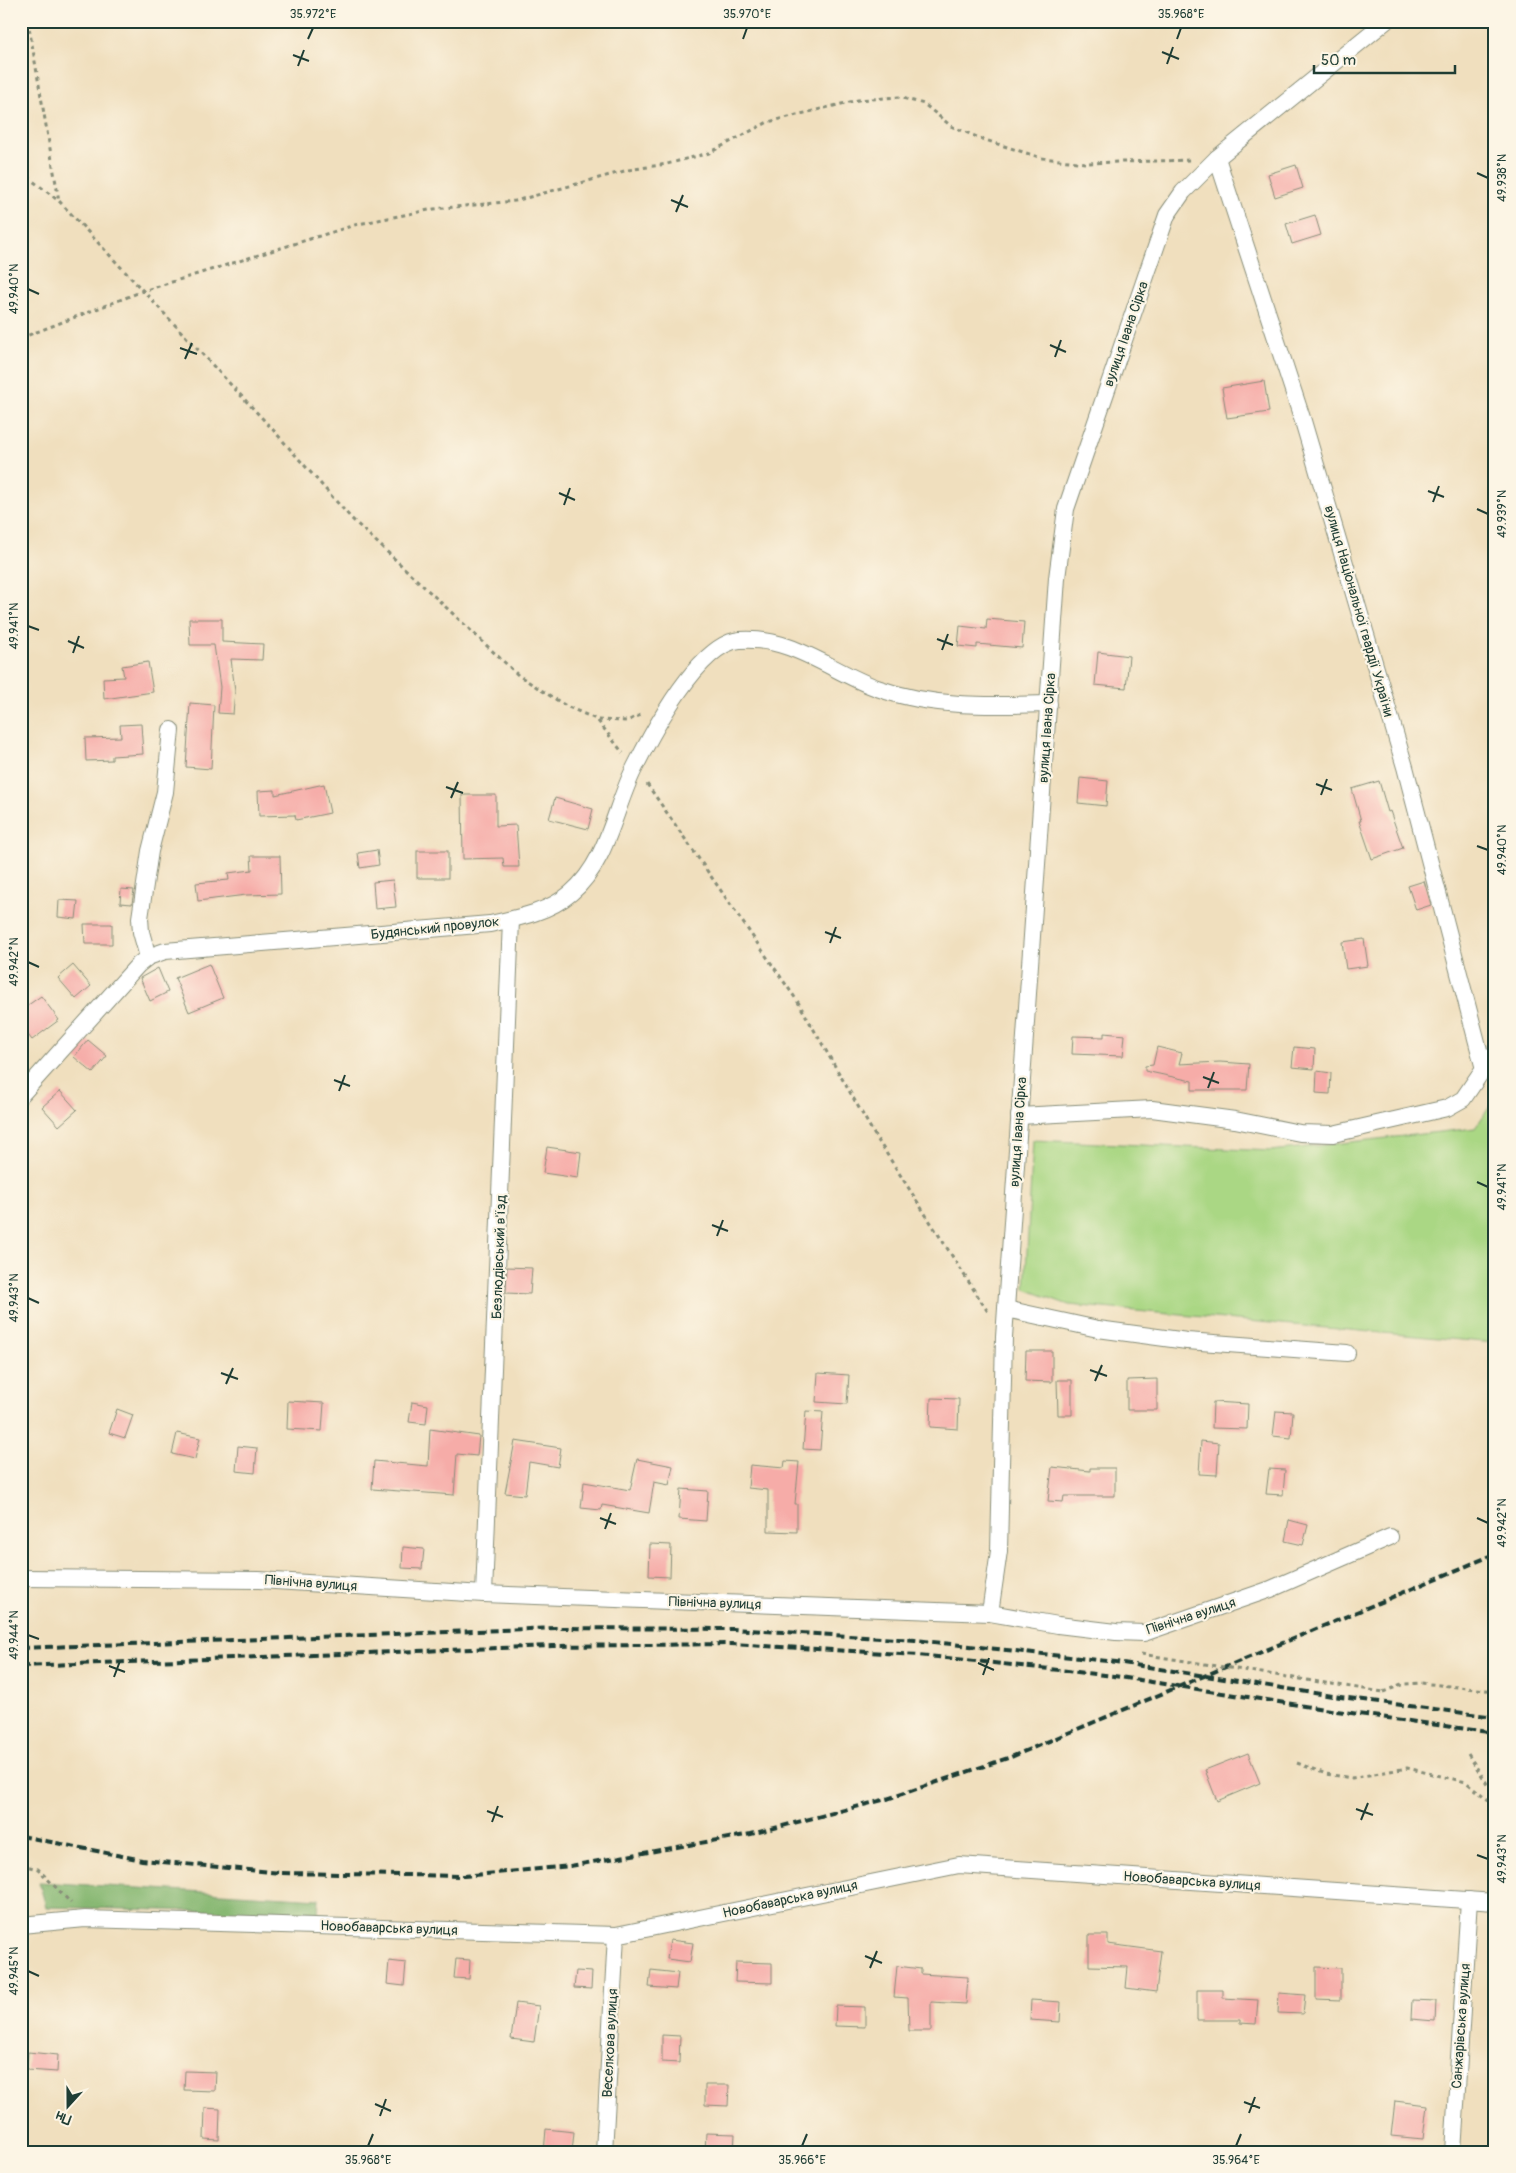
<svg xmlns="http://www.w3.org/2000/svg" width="1516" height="2173" viewBox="0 0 1516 2173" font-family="Pangolin,sans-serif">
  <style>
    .green { fill: #aad784; stroke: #648a5c }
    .forest { fill: #87b872; stroke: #537a53 }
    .building { fill: #f6aca8 }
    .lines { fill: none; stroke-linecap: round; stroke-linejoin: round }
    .minor-casing { stroke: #888e79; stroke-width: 18 }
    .path { stroke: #888e79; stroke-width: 3; stroke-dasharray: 4 4; stroke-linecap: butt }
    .minor { stroke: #fff; stroke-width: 16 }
    .rail { stroke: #1f3d34; stroke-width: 4; stroke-dasharray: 8 4; stroke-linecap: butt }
    .path-bridge { stroke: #888e79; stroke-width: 3; stroke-dasharray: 4 4; stroke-linecap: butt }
    .ticks { fill: none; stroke: #1f3d34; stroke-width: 2 }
    .labels { text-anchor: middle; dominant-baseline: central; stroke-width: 4.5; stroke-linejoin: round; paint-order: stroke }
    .street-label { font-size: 14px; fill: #1f3d34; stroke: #fcf5e5 }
    .neatline { fill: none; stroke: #1f3d34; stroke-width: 2 }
    .ticks-label { font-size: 12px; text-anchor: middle; fill: #1f3d34 }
  </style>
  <rect width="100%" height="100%" fill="#fcf5e5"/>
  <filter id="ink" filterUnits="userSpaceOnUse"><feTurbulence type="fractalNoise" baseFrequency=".02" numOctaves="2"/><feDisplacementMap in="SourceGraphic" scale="10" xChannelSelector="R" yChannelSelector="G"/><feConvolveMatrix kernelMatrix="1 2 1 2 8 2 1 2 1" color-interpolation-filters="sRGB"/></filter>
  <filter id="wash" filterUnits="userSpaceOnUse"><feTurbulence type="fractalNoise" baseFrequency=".0096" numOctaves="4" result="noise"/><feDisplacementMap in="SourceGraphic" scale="20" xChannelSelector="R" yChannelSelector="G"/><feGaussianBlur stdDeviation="1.12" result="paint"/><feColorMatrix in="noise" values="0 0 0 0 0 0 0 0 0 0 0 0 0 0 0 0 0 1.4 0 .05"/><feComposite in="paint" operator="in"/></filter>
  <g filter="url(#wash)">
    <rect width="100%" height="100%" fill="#f0dfbe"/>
    <polygon class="green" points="1495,1099 1495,1343 1069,1305 1025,1289 1033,1140 1271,1151 1475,1128"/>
    <polygon class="forest" points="39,1882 319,1899 318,1914 46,1907"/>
    <g id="blocks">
      <g class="building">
        <polygon points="1296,165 1303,188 1275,197 1268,174"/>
        <polygon points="1315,215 1321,235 1292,244 1286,224"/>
        <polygon points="1264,381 1269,412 1227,418 1222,388"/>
        <polygon points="189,619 222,619 222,642 263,644 262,660 231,659 235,691 233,714 218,713 220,687 214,645 190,645"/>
        <polygon points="987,619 1024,622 1022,648 977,644 977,648 958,646 960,626 986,629"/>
        <polygon points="1098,652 1129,656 1126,688 1095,685"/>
        <polygon points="148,662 153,692 104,699 103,678 124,677 122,666"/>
        <polygon points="190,703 214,705 211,769 186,767"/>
        <polygon points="141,724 143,754 112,756 112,760 86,761 85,738 121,737 120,725"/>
        <polygon points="1080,778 1108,781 1106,806 1078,803"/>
        <polygon points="1379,781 1388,812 1390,811 1403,848 1372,859 1359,821 1361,821 1352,789"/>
        <polygon points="324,784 330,813 296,820 295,815 259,816 258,791 275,790 275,795"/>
        <polygon points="462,795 496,795 496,826 516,825 519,867 504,867 503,858 463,859"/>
        <polygon points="555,798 593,809 588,829 549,819"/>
        <polygon points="377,850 379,865 360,868 358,853"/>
        <rect x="417" y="851" width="31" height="27"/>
        <polygon points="251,856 280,856 281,894 246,895 198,901 196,883 229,880 228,873 252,870"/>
        <polygon points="393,880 396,907 375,909 373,882"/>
        <polygon points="1424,881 1431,905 1416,910 1408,886"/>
        <polygon points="121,889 134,890 132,904 120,903"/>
        <polygon points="59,900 78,901 76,919 58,917"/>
        <polygon points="84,924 112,924 112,944 85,944"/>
        <polygon points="1364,939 1368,966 1346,969 1342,942"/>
        <polygon points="209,964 223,998 189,1012 175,978"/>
        <polygon points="73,965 91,986 76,999 58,978"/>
        <polygon points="158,968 168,992 150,1001 140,978"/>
        <polygon points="41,996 59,1020 32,1040 21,1026 21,1010"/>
        <polygon points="1104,1033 1125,1035 1123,1056 1072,1054 1073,1036 1104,1037"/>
        <polygon points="88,1040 107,1056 93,1073 74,1057"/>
        <polygon points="1157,1047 1182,1053 1179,1064 1220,1062 1249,1064 1247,1090 1192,1090 1192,1081 1145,1071 1145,1066 1153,1065"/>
        <polygon points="1294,1047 1315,1049 1314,1069 1292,1067"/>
        <polygon points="1317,1071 1331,1073 1330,1094 1316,1093"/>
        <polygon points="60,1091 77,1110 59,1126 42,1107"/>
        <polygon points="547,1147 581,1152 578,1178 543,1173"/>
        <polygon points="507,1267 532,1268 530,1294 506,1293"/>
        <polygon points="1026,1351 1052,1351 1052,1382 1025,1381"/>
        <polygon points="818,1373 849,1375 847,1404 816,1402"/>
        <polygon points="1157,1379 1157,1410 1127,1410 1127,1380"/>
        <polygon points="1057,1380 1072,1380 1072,1415 1058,1415"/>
        <polygon points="931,1398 959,1399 958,1429 930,1427"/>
        <polygon points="288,1401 324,1403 322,1431 287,1429"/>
        <polygon points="412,1402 428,1405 426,1424 409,1422"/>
        <polygon points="1213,1402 1248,1404 1247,1429 1212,1428"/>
        <polygon points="117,1409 133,1415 125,1438 109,1433"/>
        <polygon points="806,1411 823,1412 820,1450 803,1449"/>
        <polygon points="1276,1411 1293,1412 1291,1438 1273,1436"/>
        <polygon points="430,1429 479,1436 477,1456 457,1454 454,1495 372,1489 374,1461 428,1466"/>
        <polygon points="177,1433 200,1438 195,1459 172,1454"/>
        <polygon points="515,1441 561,1448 558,1467 529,1462 525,1495 505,1493"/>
        <polygon points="1201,1441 1219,1443 1217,1475 1199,1474"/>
        <polygon points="238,1446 257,1448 255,1473 236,1471"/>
        <polygon points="637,1459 673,1466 669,1485 654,1482 649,1513 602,1505 601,1510 581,1508 584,1482 630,1490"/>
        <polygon points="785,1461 799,1462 795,1504 797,1504 797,1532 768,1531 768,1490 748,1488 750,1465 784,1468"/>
        <polygon points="1052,1467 1090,1471 1090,1468 1115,1468 1115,1496 1064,1496 1063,1502 1048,1501"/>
        <polygon points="1269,1469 1285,1470 1283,1495 1266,1494"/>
        <polygon points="681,1489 708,1491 706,1521 679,1519"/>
        <polygon points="1289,1520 1308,1525 1303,1545 1285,1541"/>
        <polygon points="650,1544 671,1545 670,1577 649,1576"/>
        <polygon points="403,1547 424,1549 422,1569 402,1568"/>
        <polygon points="1248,1753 1260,1783 1217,1801 1205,1770"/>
        <polygon points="1089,1935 1108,1935 1108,1944 1161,1951 1156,1992 1126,1988 1128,1967 1089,1966"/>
        <polygon points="670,1940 693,1943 690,1962 667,1959"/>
        <polygon points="456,1959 470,1960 469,1979 454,1978"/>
        <polygon points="389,1961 406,1963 404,1986 387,1984"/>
        <polygon points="736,1962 772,1963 772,1983 735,1982"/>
        <polygon points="897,1966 921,1969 921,1974 968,1977 966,2004 931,2002 931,2031 909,2031 908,1998 894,1997"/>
        <polygon points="1316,1967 1341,1968 1341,2000 1316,1999"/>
        <polygon points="651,1970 678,1973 676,1989 649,1987"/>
        <polygon points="576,1971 592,1972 591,1989 574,1988"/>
        <polygon points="1197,1990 1223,1990 1223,1998 1258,2000 1256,2024 1240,2023 1240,2020 1197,2020"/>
        <polygon points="1279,1993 1305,1995 1303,2014 1278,2013"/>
        <polygon points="1031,2000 1061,2002 1060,2022 1030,2020"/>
        <polygon points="1412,2000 1436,2001 1435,2021 1411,2019"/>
        <polygon points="516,2003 539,2006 534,2042 511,2039"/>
        <polygon points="836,2006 865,2007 865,2027 835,2026"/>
        <polygon points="662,2035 680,2036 679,2063 662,2062"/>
        <polygon points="28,2052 58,2055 57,2072 27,2070"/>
        <polygon points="185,2071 216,2072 215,2091 184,2090"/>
        <polygon points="705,2085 729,2085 728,2106 705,2105"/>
        <polygon points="1395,2101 1427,2105 1423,2139 1391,2136"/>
        <polygon points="205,2108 220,2109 219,2140 204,2139"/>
        <polygon points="546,2129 574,2132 572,2152 544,2152"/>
        <polygon points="706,2133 735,2134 734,2152 705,2152"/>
      </g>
    </g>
  </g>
  <g filter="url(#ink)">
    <use href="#blocks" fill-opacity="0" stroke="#888e79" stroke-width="1"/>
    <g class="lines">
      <defs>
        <g id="minor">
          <polyline points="1217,158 1303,421 1405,767 1484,1069"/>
          <polyline points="148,957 141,932 140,918 150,851 165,792 171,730"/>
          <path d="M21,1095l117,-130 10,-8 17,-6 325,-27c28,-6 59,-12 81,-31 37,-31 43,-85 64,-126 17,-34 64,-124 105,-127 52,-4 92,32 137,48 56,20 114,18 172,16"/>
          <polyline points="1019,1116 1152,1109 1235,1120 1300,1133 1333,1134 1447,1108 1463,1099 1495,1052"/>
          <polyline points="1006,1309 1098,1329 1187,1341 1347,1353"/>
          <polyline points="21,1578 259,1580 484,1594 990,1613 1058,1625 1116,1632 1144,1633 1271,1589 1390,1537"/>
          <polyline points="484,1594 511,920"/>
          <polyline points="990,1613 999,1551 1004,1337 1057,578 1066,509 1167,215 1183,192 1217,158 1386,21"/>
          <polyline points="21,1925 85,1919 616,1935 959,1865 1495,1902"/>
          <polyline points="604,2152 616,1935"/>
          <polyline points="1453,2152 1469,1900"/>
        </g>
      </defs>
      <use href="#minor" class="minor-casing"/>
      <g class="path">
        <polyline points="28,21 59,201"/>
        <polyline points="21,172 59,201 276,433 351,518 518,675 566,706 598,720 627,721 643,714"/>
        <polyline points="21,338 143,291 358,224 434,209 515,201 628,170 667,164 709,153 768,122 858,100 899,97 924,104 951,126 982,139 1042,158 1086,163 1191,160"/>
        <polyline points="598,721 623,753"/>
        <polyline points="647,784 798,1002 874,1134 988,1312"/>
        <polyline points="1383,1692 1404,1684 1421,1683 1495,1691"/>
        <polyline points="1468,1754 1495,1796"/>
        <polyline points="1297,1763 1326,1774 1352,1778 1407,1768 1466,1782 1495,1805"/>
        <polyline points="21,1865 38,1869 71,1903"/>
      </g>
      <use href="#minor" class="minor"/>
      <g class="rail">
        <polyline points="21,1648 556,1628 733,1629 915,1640 1116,1662 1333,1696 1495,1717"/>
        <polyline points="21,1666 552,1646 731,1644 919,1655 1114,1676 1330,1710 1495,1733"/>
        <polyline points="21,1836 142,1860 282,1873 464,1876 570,1866 751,1834 887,1799 1011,1757 1495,1554"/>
      </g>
      <polyline class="path-bridge" points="1141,1654 1383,1692"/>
    </g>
  </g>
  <path class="ticks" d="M308,39l5,-11M743,39l4,-11M1177,39l4,-11M1162,52l17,7M293,55l16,6M1167,64l6,-17M298,66l6,-16M1477,173l11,5M671,200l17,7M676,212l7,-17M28,289l11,5M1050,345l16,7M180,348l17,6M1055,357l6,-17M185,359l7,-16M1428,491l16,6M559,493l16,7M1433,502l6,-16M564,505l6,-17M1477,509l11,5M28,626l11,4M937,639l16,6M68,641l16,7M942,650l6,-16M73,653l6,-17M1316,784l16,6M446,787l17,6M1321,795l6,-16M451,798l7,-16M1477,846l11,4M825,932l16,6M830,943l6,-16M28,962l11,5M1203,1077l16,6M334,1080l16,6M1208,1088l6,-16M339,1091l6,-16M1477,1182l11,5M712,1225l16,6M717,1236l6,-16M28,1298l11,5M1090,1370l17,6M221,1373l17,6M1095,1381l7,-16M226,1384l7,-16M600,1518l16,6M1477,1518l11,5M605,1529l6,-16M28,1635l11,4M978,1663l16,7M109,1666l16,6M983,1675l6,-17M114,1677l6,-16M1356,1809l17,6M487,1811l16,6M1361,1820l7,-17M492,1822l6,-16M1477,1855l11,4M865,1956l17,7M870,1968l7,-17M28,1971l11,5M1244,2102l16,6M375,2104l16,7M1249,2113l6,-16M380,2116l6,-17M368,2146l5,-12M802,2146l5,-12M1236,2146l5,-12"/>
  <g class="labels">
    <g class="street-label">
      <text transform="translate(1126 334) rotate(-71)">вулиця Івана Сірка</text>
      <text transform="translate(1359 611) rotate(74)">вулиця Національної гвардії України</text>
      <text transform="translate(1047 728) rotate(-86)">вулиця Івана Сірка</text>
      <text transform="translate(435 928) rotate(-6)">Будянський провулок</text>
      <text transform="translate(1018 1132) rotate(-86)">вулиця Івана Сірка</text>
      <text transform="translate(499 1257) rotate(-88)">Безлюдівський в'їзд</text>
      <text transform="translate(311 1583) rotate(4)">Північна вулиця</text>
      <text transform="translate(715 1603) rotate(2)">Північна вулиця</text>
      <text transform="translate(1191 1616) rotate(-18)">Північна вулиця</text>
      <text transform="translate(1192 1881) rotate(4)">Новобаварська вулиця</text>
      <text transform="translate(790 1899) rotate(-12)">Новобаварська вулиця</text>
      <text transform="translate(389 1928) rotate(2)">Новобаварська вулиця</text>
      <text transform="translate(1461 2026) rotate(-86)">Санжарівська вулиця</text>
      <text transform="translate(610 2043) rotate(-87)">Веселкова вулиця</text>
    </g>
  </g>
  <rect width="1516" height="2173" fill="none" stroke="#fcf5e5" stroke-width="55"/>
  <g transform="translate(68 2106) rotate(201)" stroke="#fcf5e5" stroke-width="4" paint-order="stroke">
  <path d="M0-4L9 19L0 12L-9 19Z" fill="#1f3d34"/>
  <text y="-8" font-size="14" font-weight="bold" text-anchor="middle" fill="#1f3d34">Пн</text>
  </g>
  <path d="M1314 65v8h141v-8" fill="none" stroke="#1f3d34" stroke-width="2.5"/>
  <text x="1321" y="65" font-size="15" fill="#1f3d34" stroke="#fcf5e5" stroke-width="4" paint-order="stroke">50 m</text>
  <rect x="28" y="28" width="1460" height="2118" class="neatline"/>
  <g class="ticks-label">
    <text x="313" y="18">35.972°E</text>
    <text x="747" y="18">35.970°E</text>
    <text x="1181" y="18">35.968°E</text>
    <text transform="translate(1502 178) rotate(-90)" y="4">49.938°N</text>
    <text transform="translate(14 289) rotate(-90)" y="4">49.940°N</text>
    <text transform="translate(1502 514) rotate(-90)" y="4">49.939°N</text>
    <text transform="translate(14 626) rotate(-90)" y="4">49.941°N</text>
    <text transform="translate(1502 850) rotate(-90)" y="4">49.940°N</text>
    <text transform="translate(14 962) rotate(-90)" y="4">49.942°N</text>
    <text transform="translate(1502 1187) rotate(-90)" y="4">49.941°N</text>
    <text transform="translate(14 1298) rotate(-90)" y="4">49.943°N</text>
    <text transform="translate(1502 1523) rotate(-90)" y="4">49.942°N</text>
    <text transform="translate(14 1635) rotate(-90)" y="4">49.944°N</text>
    <text transform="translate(1502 1859) rotate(-90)" y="4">49.943°N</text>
    <text transform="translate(14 1971) rotate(-90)" y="4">49.945°N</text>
    <text x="368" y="2164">35.968°E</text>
    <text x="802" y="2164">35.966°E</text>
    <text x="1236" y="2164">35.964°E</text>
  </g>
</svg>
